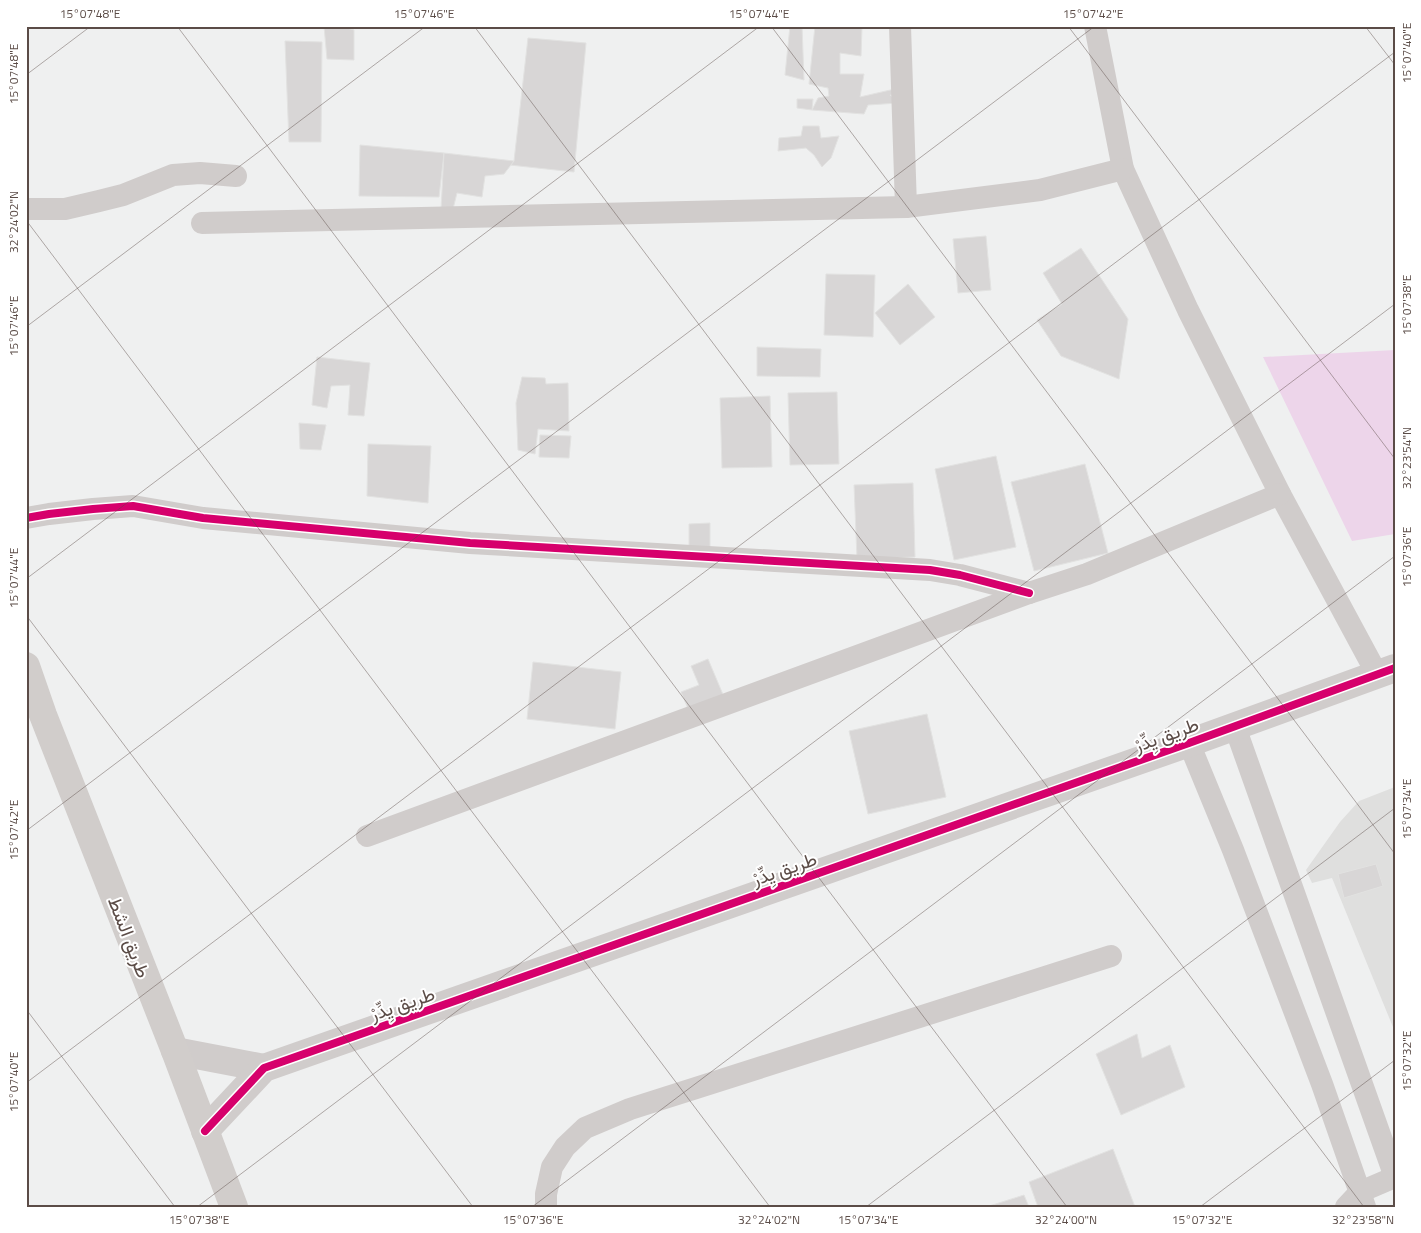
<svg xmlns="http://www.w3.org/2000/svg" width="1421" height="1233" viewBox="0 0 1421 1233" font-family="'Titillium Web',Vazirmatn,sans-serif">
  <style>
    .education { fill: #dfdfde }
    .green { fill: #edd5ea }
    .building { fill: #d8d6d6; stroke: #e2e2e1 }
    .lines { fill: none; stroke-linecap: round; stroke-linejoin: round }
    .minor { stroke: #d0cccb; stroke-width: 22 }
    .tertiary { stroke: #d0cccb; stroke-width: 28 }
    .secondary { stroke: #d1cdcb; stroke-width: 28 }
    .cycleway-casing { stroke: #fff; stroke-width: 11 }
    .cycleway { stroke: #d6006c; stroke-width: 8 }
    .ticks { fill: none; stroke: #5b4c47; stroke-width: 1; stroke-opacity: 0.45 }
    .labels { text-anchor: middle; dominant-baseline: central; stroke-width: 4; stroke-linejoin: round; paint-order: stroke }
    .street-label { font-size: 19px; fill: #5b4c47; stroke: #fff }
    .neatline { fill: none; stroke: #5b4c47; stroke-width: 2 }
    .ticks-label { font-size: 12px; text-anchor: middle; fill: #5b4c47 }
  </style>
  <rect width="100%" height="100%" fill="#eff0f0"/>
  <polygon class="education" points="1395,787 1395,1032 1332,878 1312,883 1306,870 1340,822 1359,801"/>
  <polygon class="green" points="1395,350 1395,534 1352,541 1263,357"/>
  <g class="building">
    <polygon points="324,26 339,26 354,30 354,60 327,59"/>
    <polygon points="790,26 802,26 804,80 785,75"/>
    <polygon points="815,26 862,27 861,56 840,53 840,74 864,74 860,97 899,88 898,96 890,95 898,103 868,105 864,114 812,110 818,98 829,96 828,88 809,84"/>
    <polygon points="528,38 586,43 574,172 510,165 514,161"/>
    <polygon points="285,41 322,42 321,142 289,142"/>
    <polygon points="797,99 813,99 812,110 797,108"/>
    <polygon points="803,126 819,126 821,138 839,136 831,158 822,167 814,155 806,148 778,151 779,138 801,136"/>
    <polygon points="360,145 444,153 439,197 359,196"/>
    <polygon points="444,153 514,161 504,174 485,176 482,197 457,193 451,217 441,210"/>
    <polygon points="986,236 991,290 958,293 953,239"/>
    <polygon points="1081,248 1128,319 1119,379 1061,356 1037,320 1062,304 1043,273"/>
    <polygon points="826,274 875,275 873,337 824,335"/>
    <polygon points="908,284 935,317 900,345 875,313"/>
    <polygon points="757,347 821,349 820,377 757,376"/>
    <polygon points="317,357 370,363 364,416 348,415 350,385 331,386 327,408 312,405"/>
    <polygon points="522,377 545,378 546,384 568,383 569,431 538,429 535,454 518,450 516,403"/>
    <polygon points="837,392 839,464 790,465 788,393"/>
    <polygon points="770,396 772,467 722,468 720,398"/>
    <polygon points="299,423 326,425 321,450 300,449"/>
    <polygon points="540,435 571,436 569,458 539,457"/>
    <polygon points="368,444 431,446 428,503 367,496"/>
    <polygon points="996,456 1016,547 954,560 935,469"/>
    <polygon points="1085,464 1108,553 1034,571 1011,482"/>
    <polygon points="913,483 915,557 857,559 854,485"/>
    <polygon points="710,523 710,549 689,549 689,524"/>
    <polygon points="708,659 724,697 689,711 681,692 699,685 691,666"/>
    <polygon points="533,662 621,672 615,729 527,719"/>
    <polygon points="927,714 946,797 868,814 849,731"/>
    <polygon points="1376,864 1383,886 1344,898 1338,874"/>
    <polygon points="1137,1034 1142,1058 1170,1045 1185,1087 1121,1115 1096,1054"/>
    <polygon points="1113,1149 1135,1207 1038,1207 1029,1182"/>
    <polygon points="1024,1195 1029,1207 986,1207"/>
  </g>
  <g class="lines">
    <g class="minor">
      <polyline points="900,26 906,207"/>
      <polyline points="1095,26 1123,169 1188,310 1280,494 1377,674"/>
      <polyline points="26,209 65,209 99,201 123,195 173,175 200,173 236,176"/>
      <polyline points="202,223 906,207 1040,190 1123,169"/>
      <polyline points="26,518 49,514 93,509 133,506 203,518 470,543 930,570 960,575 1029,593"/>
      <polyline points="1235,727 1395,1177"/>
      <polyline points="1189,743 1233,850 1322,1084 1365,1207"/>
      <polyline points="367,836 1029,593 1087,574 1280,494"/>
      <polyline points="546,1207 546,1194 552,1167 565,1147 585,1128 630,1109 1111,956"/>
      <polyline points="1346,1207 1360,1192 1395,1177"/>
    </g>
    <g class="tertiary">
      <polyline points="175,1051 264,1068"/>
      <polyline points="205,1131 264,1068 1189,743 1395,668"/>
    </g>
    <polyline class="secondary" points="26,666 43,715 175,1051 234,1207"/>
    <defs>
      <g id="cycleway">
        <polyline points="26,518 49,514 93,509 133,506 203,518 470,543 930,570 960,575 1029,593"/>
        <polyline points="205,1131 264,1068 1189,743 1395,668"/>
      </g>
    </defs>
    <use href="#cycleway" class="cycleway-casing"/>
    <use href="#cycleway" class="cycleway"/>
  </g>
  <path class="ticks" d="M177,26l890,1181M474,26l890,1181M771,26l624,828M1068,26l327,433M1365,26l30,39M26,75l65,-49M26,220l744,987M26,327l400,-301M26,579l734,-553M26,615l447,592M26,831l1069,-805M26,1009l149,198M26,1083l1369,-1031M197,1207l1198,-903M532,1207l863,-651M866,1207l529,-399M1200,1207l195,-147"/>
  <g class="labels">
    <g class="street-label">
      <text transform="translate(1166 734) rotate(-20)">طريق يِدِّرْ</text>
      <text transform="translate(784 868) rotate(-19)">طريق يِدِّرْ</text>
      <text transform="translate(130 937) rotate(69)">طريق الشط</text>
      <text transform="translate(402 1003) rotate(-19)">طريق يِدِّرْ</text>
    </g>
  </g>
  <rect width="1421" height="1233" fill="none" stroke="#ffffff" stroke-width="55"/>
  <rect x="28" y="28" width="1366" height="1178" class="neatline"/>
  <g class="ticks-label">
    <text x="90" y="18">15°07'48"E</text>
    <text x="424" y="18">15°07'46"E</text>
    <text x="759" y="18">15°07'44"E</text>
    <text x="1093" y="18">15°07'42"E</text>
    <text transform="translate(1407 53) rotate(-90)" y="4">15°07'40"E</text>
    <text transform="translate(14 74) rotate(-90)" y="4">15°07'48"E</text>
    <text transform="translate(14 222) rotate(-90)" y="4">32°24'02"N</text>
    <text transform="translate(1407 305) rotate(-90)" y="4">15°07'38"E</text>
    <text transform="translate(14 326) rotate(-90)" y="4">15°07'46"E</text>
    <text transform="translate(1407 458) rotate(-90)" y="4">32°23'54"N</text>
    <text transform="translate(1407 557) rotate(-90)" y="4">15°07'36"E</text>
    <text transform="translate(14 578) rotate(-90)" y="4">15°07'44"E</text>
    <text transform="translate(1407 809) rotate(-90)" y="4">15°07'34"E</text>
    <text transform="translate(14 830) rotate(-90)" y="4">15°07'42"E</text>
    <text transform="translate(1407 1061) rotate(-90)" y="4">15°07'32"E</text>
    <text transform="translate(14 1082) rotate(-90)" y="4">15°07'40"E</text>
    <text x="199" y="1224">15°07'38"E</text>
    <text x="533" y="1224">15°07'36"E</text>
    <text x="769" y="1224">32°24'02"N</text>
    <text x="868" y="1224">15°07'34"E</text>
    <text x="1066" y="1224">32°24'00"N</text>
    <text x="1202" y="1224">15°07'32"E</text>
    <text x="1363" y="1224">32°23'58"N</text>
  </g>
</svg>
